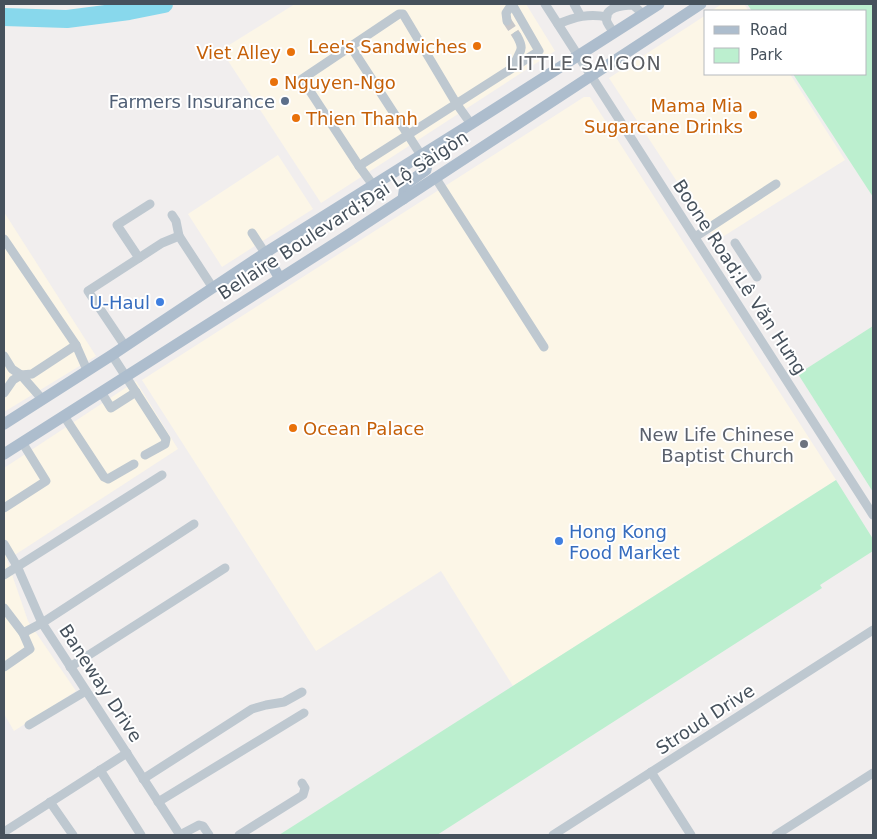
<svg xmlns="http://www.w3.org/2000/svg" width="877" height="839" viewBox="0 0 877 839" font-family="'DejaVu Sans',sans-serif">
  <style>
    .commercial { fill: #fcf6e7 }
    .green { fill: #bcefcf }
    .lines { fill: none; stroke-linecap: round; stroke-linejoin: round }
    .river { stroke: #88d8ec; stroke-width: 18 }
    .minor-tunnel { stroke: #c6c7ca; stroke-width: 9; stroke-dasharray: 9 4.5; stroke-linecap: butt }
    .minor { stroke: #bec8d0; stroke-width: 9 }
    .major { stroke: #adbdcd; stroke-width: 11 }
    .food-dot { fill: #e8710a; stroke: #fff; stroke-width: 2 }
    .service-dot { fill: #5c6f8a; stroke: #fff; stroke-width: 2 }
    .shop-dot { fill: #3f7fe0; stroke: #fff; stroke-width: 2 }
    .worship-dot { fill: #6b7280; stroke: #fff; stroke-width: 2 }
    .labels { text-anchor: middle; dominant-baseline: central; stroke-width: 4; stroke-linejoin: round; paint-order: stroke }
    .food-label { font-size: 18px; fill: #c56008; stroke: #fff; text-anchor: end }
    .service-label { font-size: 18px; fill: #4e5e75; stroke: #fff; text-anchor: end }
    .street-label { font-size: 18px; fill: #46515c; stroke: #fff }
    .shop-label { font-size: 18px; fill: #366cbe; stroke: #fff; text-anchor: end }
    .worship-label { font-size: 18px; fill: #5b616d; stroke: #fff; text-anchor: end }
    .neighbourhood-label { font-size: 19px; letter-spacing: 1px; fill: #5b5e63; stroke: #fff }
  </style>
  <rect width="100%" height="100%" fill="#f1eeee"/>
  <g class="commercial">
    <polygon points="295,4 526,4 555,51 321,203 221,50"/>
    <polygon points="722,4 744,4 749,11 711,11"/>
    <polygon points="706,15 706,74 790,74 845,160 716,241 609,78"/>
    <polygon points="584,97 590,97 836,480 513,686 441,571 316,651 142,380"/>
    <polygon points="278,155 313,209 222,267 188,214"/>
    <polygon points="4,212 96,356 4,412"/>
    <polygon points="136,381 178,449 7,560 28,621 76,691 14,731 4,714 4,468"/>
  </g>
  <g class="green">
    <polygon points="747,4 873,4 873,197 793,74 866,74 866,11 752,11"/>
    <polygon points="873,326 873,492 798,374"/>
    <polygon points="836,480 873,539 873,551 820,585 822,588 437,835 279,835"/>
  </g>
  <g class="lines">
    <polyline class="river" points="4,17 67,19 129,11 164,4"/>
    <polyline class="minor-tunnel" points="507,21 517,36"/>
    <g class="minor">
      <polyline points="545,4 873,515"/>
      <polyline points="574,4 580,15"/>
      <polyline points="507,21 506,13 512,4"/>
      <path d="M558,24c17,-7 31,-11 49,-7"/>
      <path d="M614,33c-2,-3 -5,-7 -7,-11 -5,-15 17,-17 26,-17l10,9"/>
      <polyline points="351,47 421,155"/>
      <path d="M515,66c1,-15 12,-12 2,-30"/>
      <polyline points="359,166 539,51 512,4"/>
      <polyline points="435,177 544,347"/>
      <polyline points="373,185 359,166 302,79 399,14 403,14 456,103 471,124"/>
      <polyline points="172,215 176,221 179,236"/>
      <polyline points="252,233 265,253"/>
      <polyline points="695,237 776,184"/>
      <polyline points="4,239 76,345 87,370"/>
      <polyline points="735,243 757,277"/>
      <polyline points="139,258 117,225 150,204"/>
      <polyline points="125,346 88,291 162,243 179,236 213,288"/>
      <polyline points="112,355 166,439 165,444 145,455"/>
      <polyline points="4,356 12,369 21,375 42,399"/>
      <polyline points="101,392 111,408 136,392"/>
      <polyline points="4,393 13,380 21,375 32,374 76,345"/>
      <polyline points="64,416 104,477 108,479 134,464"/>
      <polyline points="4,508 46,481 22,442"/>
      <polyline points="4,544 17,566 42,623 180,835"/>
      <polyline points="4,575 162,475"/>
      <polyline points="4,608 23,633 30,649 4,667"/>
      <polyline points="23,633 42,623 194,524"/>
      <polyline points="70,667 225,568"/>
      <polyline points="29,725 86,691"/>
      <polyline points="100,770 141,835"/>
      <polyline points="651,772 691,835"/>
      <polyline points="143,779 252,709 266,705 284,702 302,692"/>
      <polyline points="50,802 73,835"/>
      <polyline points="158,802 304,713"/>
      <polyline points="4,832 127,753"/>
      <polyline points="180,835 199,825 203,826 209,835"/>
      <polyline points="239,835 303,795 305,788 302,783"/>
      <polyline points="553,835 873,630"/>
      <polyline points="776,835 873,773"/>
    </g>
    <g class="major">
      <polyline points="403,199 405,185 426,170 427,165 421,155"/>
      <polyline points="265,253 279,277"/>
      <polyline points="4,424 112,355 265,253 471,124 659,4"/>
      <polyline points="4,454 342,239 701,4"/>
    </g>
  </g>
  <g class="food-dot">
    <circle cx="477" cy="46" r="5"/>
    <circle cx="291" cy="52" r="5"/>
    <circle cx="274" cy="82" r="5"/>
    <circle cx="753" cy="115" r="5"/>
    <circle cx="296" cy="118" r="5"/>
    <circle cx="293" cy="428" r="5"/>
  </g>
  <circle class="service-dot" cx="285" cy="101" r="5"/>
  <g class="shop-dot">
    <circle cx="160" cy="302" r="5"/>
    <circle cx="559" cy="541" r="5"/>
  </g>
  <circle class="worship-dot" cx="804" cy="444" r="5"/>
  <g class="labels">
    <g class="food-label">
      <text x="467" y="46">Lee's Sandwiches</text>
      <text x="281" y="52">Viet Alley</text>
      <text x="284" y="82" text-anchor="start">Nguyen-Ngo</text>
      <text x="743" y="105">Mama Mia<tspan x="743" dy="21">Sugarcane Drinks</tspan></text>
      <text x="306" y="118" text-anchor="start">Thien Thanh</text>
      <text x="303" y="428" text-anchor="start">Ocean Palace</text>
    </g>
    <g class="service-label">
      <text x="275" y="101">Farmers Insurance</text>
    </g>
    <g class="street-label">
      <text transform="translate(343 215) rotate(-33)">Bellaire Boulevard;Đại Lộ Sàigòn</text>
      <text transform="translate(740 277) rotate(57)">Boone Road;Lê Văn Hưng</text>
      <text transform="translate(101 683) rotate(57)">Baneway Drive</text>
      <text transform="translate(705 719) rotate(-33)">Stroud Drive</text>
    </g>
    <g class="shop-label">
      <text x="150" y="302">U-Haul</text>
      <text x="569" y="531" text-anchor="start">Hong Kong<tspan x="569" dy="21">Food Market</tspan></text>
    </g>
    <g class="worship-label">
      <text x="794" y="434">New Life Chinese<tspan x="794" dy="21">Baptist Church</tspan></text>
    </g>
    <g class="neighbourhood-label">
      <text x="584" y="63">LITTLE SAIGON</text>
    </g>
  </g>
  <rect width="877" height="839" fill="none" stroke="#46515c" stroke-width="10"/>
  <rect x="704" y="10" width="162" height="65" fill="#ffffff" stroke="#b5b9be"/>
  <rect x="714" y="26" width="25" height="8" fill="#adbdcd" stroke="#b5b9be"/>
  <text x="750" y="35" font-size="15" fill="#46515c">Road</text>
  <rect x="714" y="48" width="25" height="15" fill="#bcefcf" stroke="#b5b9be"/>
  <text x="750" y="60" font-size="15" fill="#46515c">Park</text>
</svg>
